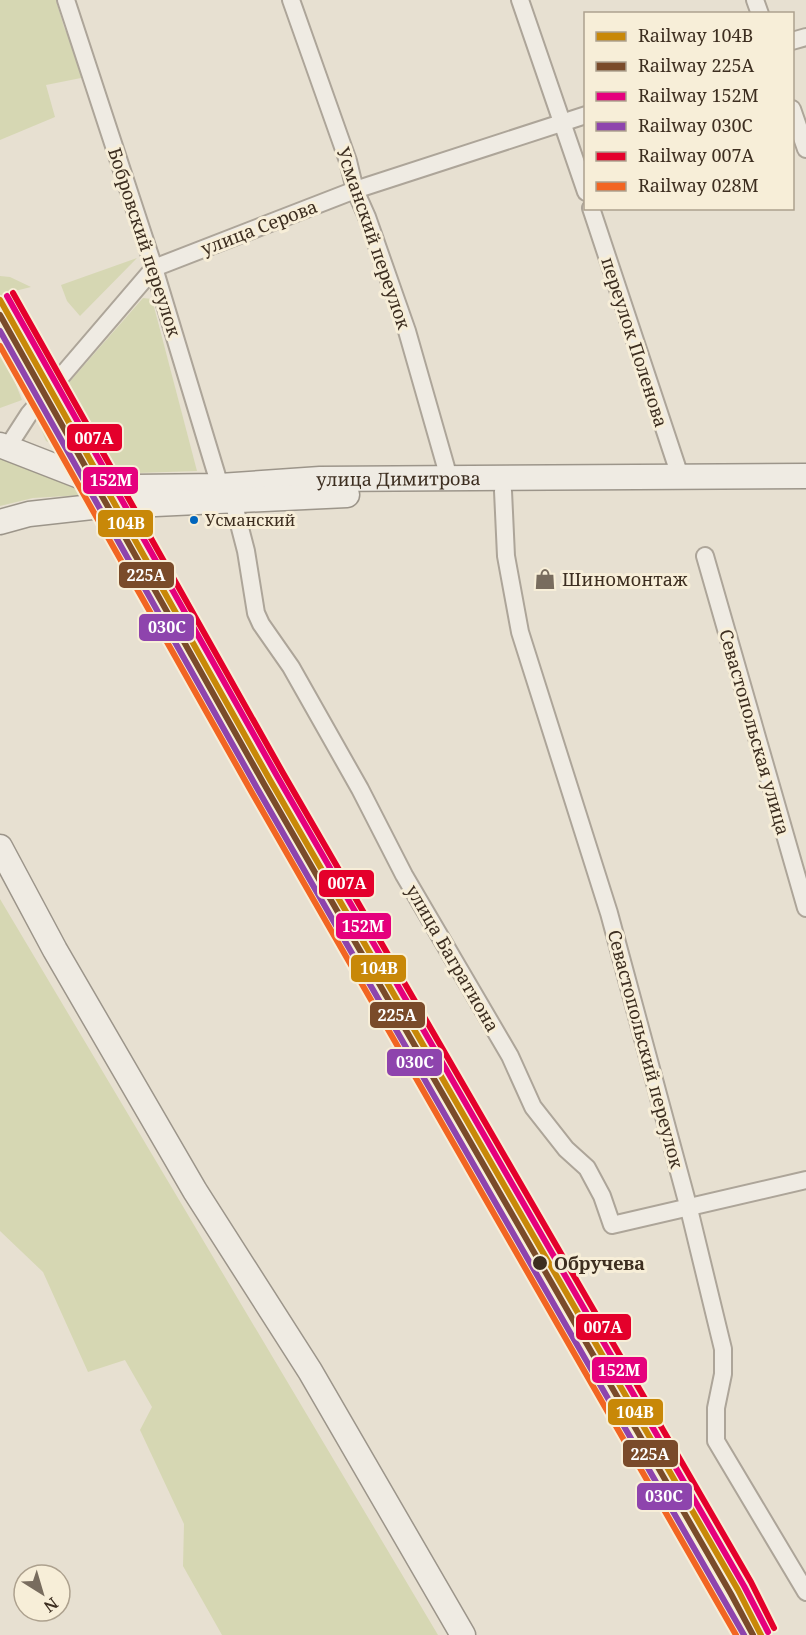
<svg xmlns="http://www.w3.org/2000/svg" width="806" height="1635" viewBox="0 0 806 1635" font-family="'Noto Serif',serif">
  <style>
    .green { fill: #d6d7b3 }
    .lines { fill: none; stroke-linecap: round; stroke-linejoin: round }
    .street-casing { stroke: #ada599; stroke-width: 20 }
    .secondary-casing { stroke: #9c958a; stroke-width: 27 }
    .street { stroke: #efebe3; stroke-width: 16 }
    .secondary { stroke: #efebe3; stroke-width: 24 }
    .rail-1-casing { stroke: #f7eed8; stroke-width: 10 }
    .rail-2-casing { stroke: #f7eed8; stroke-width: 10 }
    .rail-3-casing { stroke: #f7eed8; stroke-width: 10 }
    .rail-4-casing { stroke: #f7eed8; stroke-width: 10 }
    .rail-5-casing { stroke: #f7eed8; stroke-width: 10 }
    .rail-6-casing { stroke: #f7eed8; stroke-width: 10 }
    .rail-1 { stroke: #c88808; stroke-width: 6 }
    .rail-2 { stroke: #7a4b2a; stroke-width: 6 }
    .rail-3 { stroke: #e5007d; stroke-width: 6 }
    .rail-4 { stroke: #8e44ad; stroke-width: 6 }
    .rail-5 { stroke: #e4002b; stroke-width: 6 }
    .rail-6 { stroke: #f26522; stroke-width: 6 }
    .bus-dot { fill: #0065bd; stroke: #f7eed8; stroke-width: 2 }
    .stop-dot { fill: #3d2e20; stroke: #f7eed8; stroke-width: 2 }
    .labels { text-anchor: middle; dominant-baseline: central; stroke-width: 6; stroke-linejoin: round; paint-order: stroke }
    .bus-label { font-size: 16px; fill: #3d2e20; stroke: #f7eed8; text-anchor: start }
    .street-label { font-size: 18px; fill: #3d2e20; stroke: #f7eed8 }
    .poi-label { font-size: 18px; fill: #3d2e20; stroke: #f7eed8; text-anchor: start }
    .stop-label { font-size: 18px; font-weight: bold; fill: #3d2e20; stroke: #f7eed8; text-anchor: start }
    .line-badge { stroke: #f7eed8; stroke-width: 2 }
    .badge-label { font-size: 16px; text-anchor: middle; font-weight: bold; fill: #fff }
  </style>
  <rect width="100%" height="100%" fill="#e7e0d1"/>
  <g class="green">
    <polygon points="0,0 56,0 64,27 86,77 46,85 55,117 0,140"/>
    <polygon points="137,258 80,316 67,301 61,285"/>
    <polygon points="0,276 10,277 31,287 3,294 0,312"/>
    <polygon points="143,298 152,299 197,471 136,473 98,465 46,441 37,419"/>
    <polygon points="0,344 22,400 0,408"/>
    <polygon points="0,456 100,494 33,498 0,506"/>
    <polygon points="0,899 438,1635 222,1635 183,1566 184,1524 140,1430 152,1407 125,1360 88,1372 43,1272 0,1231"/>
  </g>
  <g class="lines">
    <defs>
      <g id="street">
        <polyline points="66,0 154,268 220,486"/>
        <polyline points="291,0 348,161 355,190 367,217 407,331 449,478"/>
        <polyline points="520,0 586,192"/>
        <polyline points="755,0 760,14"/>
        <polyline points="792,41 806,37"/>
        <polyline points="792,109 806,149"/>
        <polyline points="591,208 680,476"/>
        <polyline points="7,448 29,414 154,268 355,190 586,115"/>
        <polyline points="503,491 506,556 520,632 609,913 689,1209 723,1349 723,1374 716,1408 716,1441 806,1592"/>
        <polyline points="233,501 246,551 256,613 261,624 291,667 360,789 404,875 510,1056 533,1107 566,1149 587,1168 602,1196 612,1225 806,1180"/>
        <polyline points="705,556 806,908"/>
      </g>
      <g id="secondary">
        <path id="s1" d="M0,445l95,37 40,5 85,-1 100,-7 486,-3"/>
        <polyline points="0,522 29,514 92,507 347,495"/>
        <polyline points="0,847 55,950 195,1191 310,1371 463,1635"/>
      </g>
    </defs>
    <use href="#street" class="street-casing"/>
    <use href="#secondary" class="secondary-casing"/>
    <use href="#street" class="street"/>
    <use href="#secondary" class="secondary"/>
    <defs>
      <polyline id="rail-1" points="0,300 270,780 738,1590 761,1635"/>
      <polyline id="rail-2" points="0,315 264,784 731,1594 753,1635"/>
      <polyline id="rail-3" points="7,296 277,776 744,1586 768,1632"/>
      <polyline id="rail-4" points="0,331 257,788 744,1635"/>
      <polyline id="rail-5" points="13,293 283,773 751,1582 774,1628"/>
      <polyline id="rail-6" points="0,346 251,791 736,1635"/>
    </defs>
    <use href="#rail-1" class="rail-1-casing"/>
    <use href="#rail-2" class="rail-2-casing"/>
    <use href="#rail-3" class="rail-3-casing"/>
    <use href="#rail-4" class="rail-4-casing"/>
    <use href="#rail-5" class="rail-5-casing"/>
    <use href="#rail-6" class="rail-6-casing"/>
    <use href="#rail-1" class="rail-1"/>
    <use href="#rail-2" class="rail-2"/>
    <use href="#rail-3" class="rail-3"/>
    <use href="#rail-4" class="rail-4"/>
    <use href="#rail-5" class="rail-5"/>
    <use href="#rail-6" class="rail-6"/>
  </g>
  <defs>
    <symbol id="shop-bare" viewBox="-9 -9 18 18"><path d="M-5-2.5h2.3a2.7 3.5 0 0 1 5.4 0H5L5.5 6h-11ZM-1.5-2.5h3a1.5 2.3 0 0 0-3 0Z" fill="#786c5e" stroke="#f7eed8" stroke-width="2.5" paint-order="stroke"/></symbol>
  </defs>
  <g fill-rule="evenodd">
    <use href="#shop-bare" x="530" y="564" width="30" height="30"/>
  </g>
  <circle class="bus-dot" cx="194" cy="520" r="5"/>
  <circle class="stop-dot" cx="540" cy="1263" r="8"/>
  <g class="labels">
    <g class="bus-label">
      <text x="205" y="520">Усманский</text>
    </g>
    <g class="street-label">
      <text transform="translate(259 227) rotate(-21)">улица Серова</text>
      <text transform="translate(374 238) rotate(71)">Усманский переулок</text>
      <text transform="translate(145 242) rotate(72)">Бобровский переулок</text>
      <text transform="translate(635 342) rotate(72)">переулок Поленова</text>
      <text stroke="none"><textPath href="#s1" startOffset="406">улица Димитрова</textPath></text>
      <text transform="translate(755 732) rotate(74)">Севастопольская улица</text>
      <text transform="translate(453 958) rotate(60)">улица Багратиона</text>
      <text transform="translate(646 1049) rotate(75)">Севастопольский переулок</text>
    </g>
    <g class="poi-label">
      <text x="562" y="579">Шиномонтаж</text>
    </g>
    <g class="stop-label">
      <text x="554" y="1263">Обручева</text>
    </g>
  </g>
  <g class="line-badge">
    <rect x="66" y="423" width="57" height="29" rx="6" fill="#e4002b"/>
    <rect x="82" y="466" width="57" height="29" rx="6" fill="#e5007d"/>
    <rect x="97" y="509" width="57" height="29" rx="6" fill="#c88808"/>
    <rect x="118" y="561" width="57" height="28" rx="6" fill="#7a4b2a"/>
    <rect x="138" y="613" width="57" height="29" rx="6" fill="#8e44ad"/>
    <rect x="318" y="869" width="57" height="29" rx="6" fill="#e4002b"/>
    <rect x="335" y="912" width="57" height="28" rx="6" fill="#e5007d"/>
    <rect x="350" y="954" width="57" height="29" rx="6" fill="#c88808"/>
    <rect x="369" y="1001" width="57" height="28" rx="6" fill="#7a4b2a"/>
    <rect x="386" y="1048" width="57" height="29" rx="6" fill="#8e44ad"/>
    <rect x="575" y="1313" width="57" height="28" rx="6" fill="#e4002b"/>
    <rect x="591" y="1356" width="57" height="28" rx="6" fill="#e5007d"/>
    <rect x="607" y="1398" width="57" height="28" rx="6" fill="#c88808"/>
    <rect x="622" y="1439" width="57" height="29" rx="6" fill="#7a4b2a"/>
    <rect x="636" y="1482" width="57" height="29" rx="6" fill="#8e44ad"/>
  </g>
  <g class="badge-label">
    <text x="94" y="444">007А</text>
    <text x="111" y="486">152М</text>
    <text x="126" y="529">104В</text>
    <text x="146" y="581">225А</text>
    <text x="167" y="633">030C</text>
    <text x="347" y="889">007А</text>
    <text x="363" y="932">152М</text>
    <text x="379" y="974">104В</text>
    <text x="397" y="1021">225А</text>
    <text x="415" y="1068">030C</text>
    <text x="603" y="1333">007А</text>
    <text x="619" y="1376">152М</text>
    <text x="635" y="1418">104В</text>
    <text x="650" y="1460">225А</text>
    <text x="664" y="1502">030C</text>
  </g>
  <rect x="584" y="12" width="210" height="198" fill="#f7eed8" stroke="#ada18e" stroke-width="1.5"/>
  <rect x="596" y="32" width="30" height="9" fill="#c88808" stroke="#ada18e" stroke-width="1.5"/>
  <text x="638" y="42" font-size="18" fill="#3d2e20">Railway 104В</text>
  <rect x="596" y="62" width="30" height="9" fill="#7a4b2a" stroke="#ada18e" stroke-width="1.5"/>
  <text x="638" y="72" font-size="18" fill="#3d2e20">Railway 225А</text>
  <rect x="596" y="92" width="30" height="9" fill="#e5007d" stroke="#ada18e" stroke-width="1.5"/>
  <text x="638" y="102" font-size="18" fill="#3d2e20">Railway 152М</text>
  <rect x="596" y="122" width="30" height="9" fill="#8e44ad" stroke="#ada18e" stroke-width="1.5"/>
  <text x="638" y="132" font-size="18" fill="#3d2e20">Railway 030C</text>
  <rect x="596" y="152" width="30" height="9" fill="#e4002b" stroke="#ada18e" stroke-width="1.5"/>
  <text x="638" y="162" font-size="18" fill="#3d2e20">Railway 007А</text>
  <rect x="596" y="182" width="30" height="9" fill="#f26522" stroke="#ada18e" stroke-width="1.5"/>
  <text x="638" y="192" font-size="18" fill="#3d2e20">Railway 028М</text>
  <g transform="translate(42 1593) rotate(143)"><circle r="28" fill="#f7eed8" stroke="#ada18e" stroke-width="1.5"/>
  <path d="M0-4.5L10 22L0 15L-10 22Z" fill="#786c5e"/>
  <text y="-9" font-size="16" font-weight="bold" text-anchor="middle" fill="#3d2e20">N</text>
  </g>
</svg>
